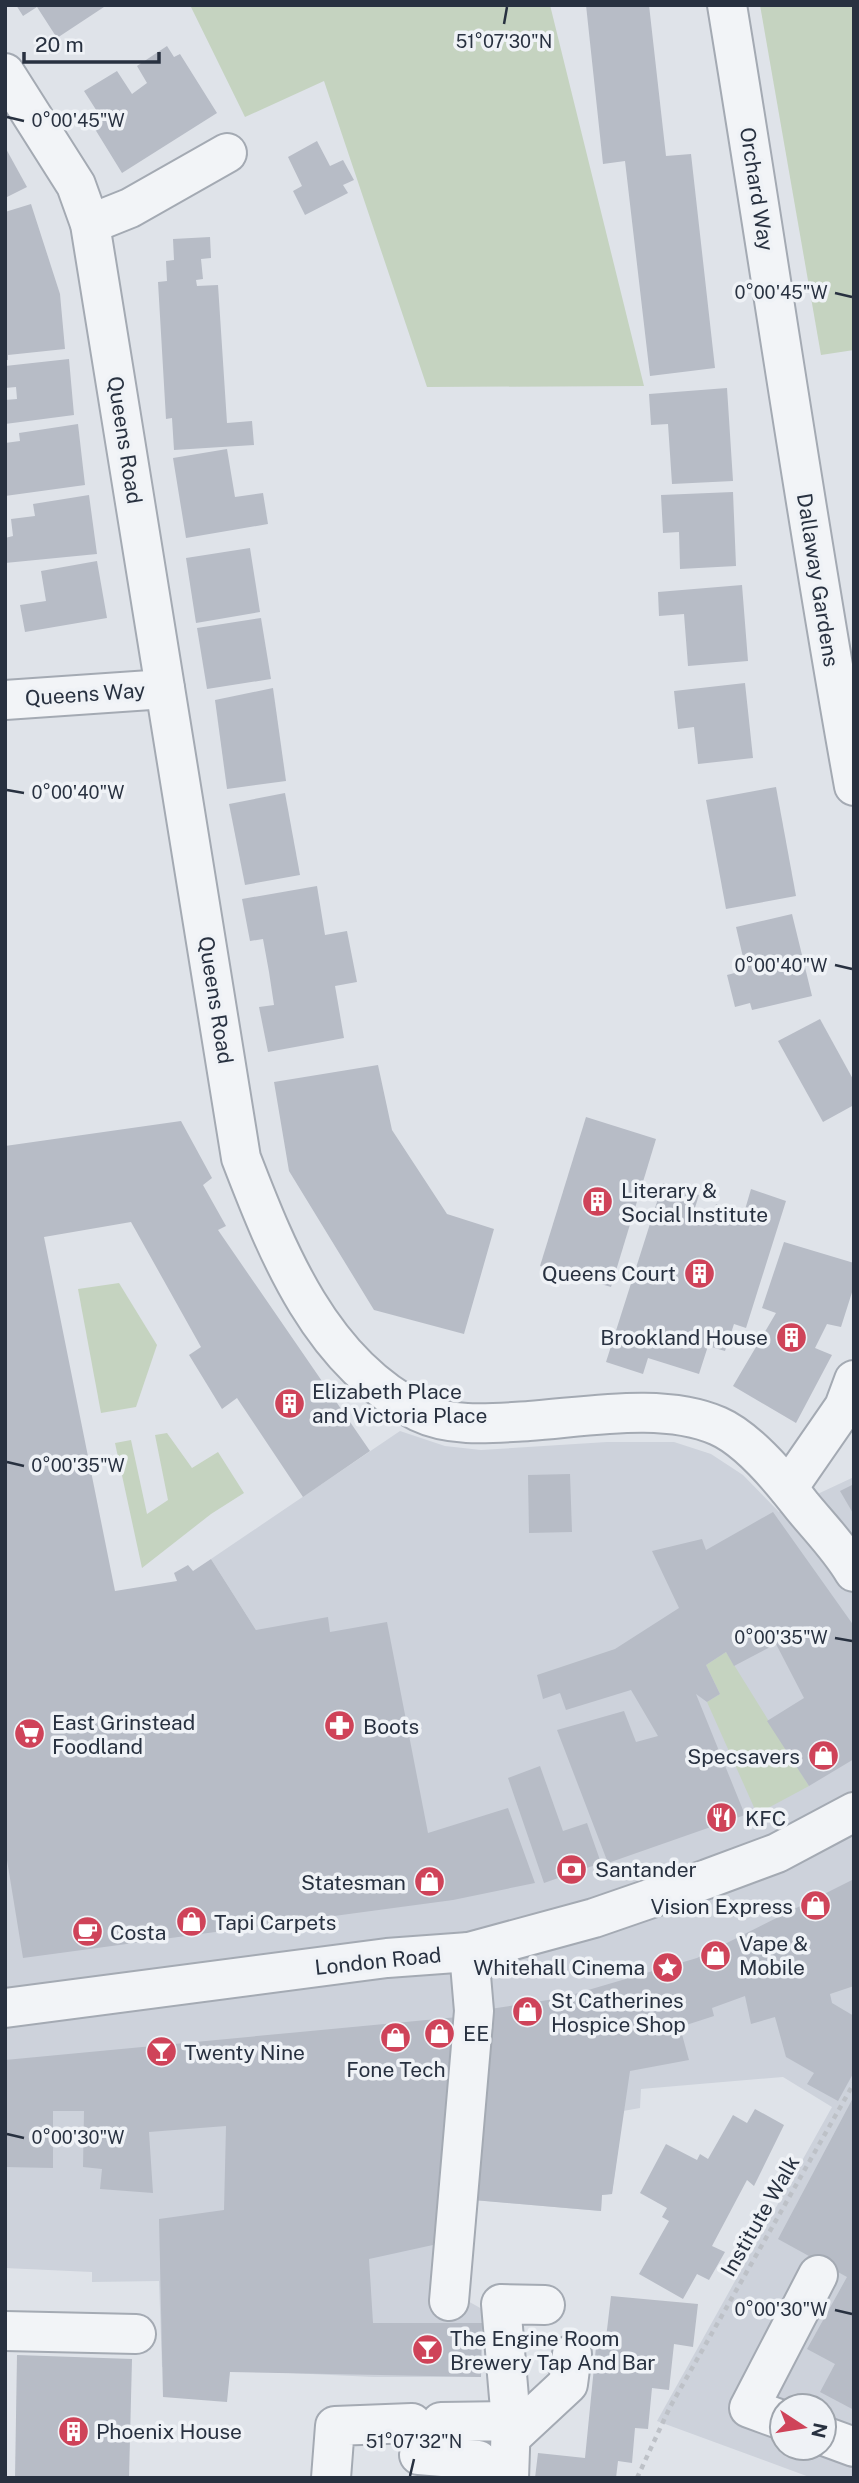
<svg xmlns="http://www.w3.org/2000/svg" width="859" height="2483" viewBox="0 0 859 2483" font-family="'Public Sans',sans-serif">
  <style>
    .built { fill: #cdd2db; fill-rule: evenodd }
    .green { fill: #c5d3c0 }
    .building { fill: #b7bcc6 }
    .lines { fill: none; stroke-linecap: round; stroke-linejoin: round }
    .minor-casing { stroke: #a4aab3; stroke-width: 42 }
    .path { stroke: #bdc1c7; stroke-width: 4.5; stroke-dasharray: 5 5; stroke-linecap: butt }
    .minor { stroke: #f2f4f7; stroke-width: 38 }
    .ticks { fill: none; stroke: #283140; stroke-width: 2.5 }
    .labels { text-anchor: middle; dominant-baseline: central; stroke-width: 7; stroke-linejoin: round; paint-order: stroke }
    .street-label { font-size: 21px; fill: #283140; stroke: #eff2f6 }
    .poi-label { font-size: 21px; fill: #283140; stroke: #eff2f6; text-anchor: start }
    .ticks-label { font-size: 18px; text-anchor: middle; fill: #283140; stroke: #eff2f6; stroke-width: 7; stroke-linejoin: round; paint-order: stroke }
  </style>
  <rect width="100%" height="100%" fill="#dfe3e9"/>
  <path class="built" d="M400,1431l45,15 36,4 126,-8h67l37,12 32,21 36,37 75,-35v1001h-42l-155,-57 175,-314 -49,-30 -142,12 -1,19 -17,3 -11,83 -10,1 -1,16 -127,-11 -8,100 16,9 -1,68h-108l-211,-10 -3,-86 -67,1v-10l-87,-4v-582l251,-56 -45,-71zM782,2406h42v42h-42z"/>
  <g class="green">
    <polygon points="190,5 550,5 644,386 427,387 324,81 245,117"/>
    <polygon points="760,5 854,5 854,350 821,355"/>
    <polygon points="119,1283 157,1345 136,1407 101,1413 78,1289"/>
    <polygon points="167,1433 192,1468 218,1452 244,1493 211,1514 142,1568 115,1443 131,1440 147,1514 168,1500 155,1435"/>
    <polygon points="726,1652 809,1786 757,1814 707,1702 720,1694 706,1665"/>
  </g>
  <g class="building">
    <polygon points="16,5 107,5 57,38 37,7 23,16"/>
    <polygon points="586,5 649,5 666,156 691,154 715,368 650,376 625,161 603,164"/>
    <polygon points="167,46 174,57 180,54 217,113 122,173 90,121 100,116 84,91 117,71 132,94 147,83 137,66"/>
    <polygon points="317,141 330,166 343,160 354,180 343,185 348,193 305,215 293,191 302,186 288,157"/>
    <polygon points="5,147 27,187 5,198"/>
    <polygon points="31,204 60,294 65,349 8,355 8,360 5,360 5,212"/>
    <polygon points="210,237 211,258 201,259 203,279 196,280 197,286 218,285 227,423 252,421 254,445 174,450 172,418 166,419 158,282 167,281 166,261 174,260 173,239"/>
    <polygon points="69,359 74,415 5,424 5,400 17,399 16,387 5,388 5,366"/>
    <polygon points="727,388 733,481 672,484 668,424 651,425 649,394"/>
    <polygon points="78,424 85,485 5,496 5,443 20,441 19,433"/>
    <polygon points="227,449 235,497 263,493 268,524 186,538 173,458"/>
    <polygon points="733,492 736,566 680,569 679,532 663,533 661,495"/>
    <polygon points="89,495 97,554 5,563 5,538 13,536 11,519 35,516 33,504"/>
    <polygon points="250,548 260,612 196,623 186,558"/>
    <polygon points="97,561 107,618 25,632 20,605 46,601 41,571"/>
    <polygon points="742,585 748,661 688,666 684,614 659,616 658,592"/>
    <polygon points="261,618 271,679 207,689 197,628"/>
    <polygon points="745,683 753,758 698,764 694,727 678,729 674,691"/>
    <polygon points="273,688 286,781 227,789 215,700"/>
    <polygon points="776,787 796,896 726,909 706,800"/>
    <polygon points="285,793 300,875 245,885 229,804"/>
    <polygon points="317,886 325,935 347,931 357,982 335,986 344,1038 268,1052 259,1007 274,1005 269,972 263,939 250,941 242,899"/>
    <polygon points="792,914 812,996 752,1010 750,1003 735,1007 727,975 746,970 736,927"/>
    <polygon points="820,1019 854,1081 854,1105 823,1122 778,1041"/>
    <polygon points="378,1065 392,1130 447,1214 494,1229 464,1334 374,1310 289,1171 274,1082"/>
    <polygon points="586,1117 656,1139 611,1287 540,1266"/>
    <polygon points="181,1121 212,1178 203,1185 226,1226 218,1230 370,1451 303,1497 237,1398 222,1409 189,1355 201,1347 131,1222 44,1237 115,1591 177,1581 174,1573 188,1565 193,1571 211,1559 256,1630 328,1617 330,1632 387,1622 428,1833 508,1808 535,1883 453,1900 23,1958 5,1848 5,1146"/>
    <polygon points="663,1183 699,1195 692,1217 710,1223 716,1204 744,1213 751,1189 786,1201 746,1328 734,1324 725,1351 708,1346 699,1374 648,1358 643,1374 606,1362"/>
    <polygon points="784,1242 854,1263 854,1286 841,1327 827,1324 815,1348 832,1355 796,1423 733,1386 776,1313 762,1308"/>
    <polygon points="570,1474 572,1532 529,1533 528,1475"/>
    <polygon points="854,1484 854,1515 840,1491"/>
    <polygon points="773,1512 854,1626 854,1759 809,1786 767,1721 804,1698 776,1644 734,1666 726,1652 706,1665 720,1694 707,1702 696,1694 745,1815 608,1863 557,1730 624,1711 636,1742 658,1736 631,1690 566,1710 560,1693 543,1699 537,1675 615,1649 679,1608 652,1551 702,1539 706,1550"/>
    <polygon points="540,1766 563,1831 587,1823 601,1863 544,1883 508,1778"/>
    <polygon points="854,1879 854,1986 830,1994 832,2003 854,2016 854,2072 838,2101 807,2084 814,2073 786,2057 775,2017 751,2024 745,1996 712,2008 714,2016 680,2027 689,2060 630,2071 612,2194 602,2195 601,2211 473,2200 490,2009 561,1998 697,1958"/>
    <polygon points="458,2017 442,2243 369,2259 373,2323 482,2323 481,2377 230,2372 227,2402 163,2397 159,2219 224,2210 226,2126 149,2132 153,2193 100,2189 102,2169 83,2167 84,2111 53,2111 53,2168 5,2167 5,2060"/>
    <polygon points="854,2096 854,2410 820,2392 835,2364 807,2349 847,2277 778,2239"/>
    <polygon points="755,2109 784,2125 754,2186 747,2180 712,2246 725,2252 709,2280 697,2274 683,2299 639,2274 669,2221 662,2217 667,2208 640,2193 666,2144 697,2160 700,2154 708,2159 733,2115 747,2123"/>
    <polygon points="611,2296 698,2304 693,2347 674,2344 669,2390 652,2388 648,2429 635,2428 632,2463 618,2461 616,2478 535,2478 538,2453 585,2458 597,2337 606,2338"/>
    <polygon points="17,2355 132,2359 129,2478 15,2478"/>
  </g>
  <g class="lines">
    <defs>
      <g id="minor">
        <path d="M727,5c43,260 80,522 127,781"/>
        <path d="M5,73l71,112 14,39 151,934c37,96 80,205 178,254 33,16 75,11 110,9 57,-4 135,-19 189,5 30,13 64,54 84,80 18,22 38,42 52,66"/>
        <polyline points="90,224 130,208 227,153"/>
        <polyline points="5,700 165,689"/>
        <polyline points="788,1488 844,1407 854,1380"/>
        <polyline points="5,2008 387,1958 469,1952 594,1918 707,1879 777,1853 854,1812"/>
        <polyline points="449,2301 474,2011 469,1952"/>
        <polyline points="5,2331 136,2334"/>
        <polyline points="782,2420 749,2408 818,2275"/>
        <polyline points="511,2421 501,2304 545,2305"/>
        <polyline points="441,2422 511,2421 509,2478"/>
        <polyline points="824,2436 854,2447"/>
        <polyline points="511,2437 568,2384 572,2354"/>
        <polyline points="419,2455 478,2460 477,2478"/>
        <polyline points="331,2478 335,2426 412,2423"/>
      </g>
    </defs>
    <use href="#minor" class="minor-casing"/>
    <polyline class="path" points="637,2478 670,2407 854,2083"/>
    <use href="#minor" class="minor"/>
  </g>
  <path class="ticks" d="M504,24l3,-17M7,117l17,4M835,293l17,4M7,790l17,3M835,965l17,4M7,1462l17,4M835,1638l17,3M7,2134l17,4M835,2310l17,4M410,2476l4,-17"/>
  <defs>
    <symbol id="building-disc" viewBox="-11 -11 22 22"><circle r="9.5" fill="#cf4359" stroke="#eff2f6"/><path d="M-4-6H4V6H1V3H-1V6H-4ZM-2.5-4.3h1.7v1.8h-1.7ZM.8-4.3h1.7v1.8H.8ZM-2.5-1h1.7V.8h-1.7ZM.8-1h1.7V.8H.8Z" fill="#fff"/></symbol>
    <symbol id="pharmacy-disc" viewBox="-11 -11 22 22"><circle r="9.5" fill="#cf4359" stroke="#eff2f6"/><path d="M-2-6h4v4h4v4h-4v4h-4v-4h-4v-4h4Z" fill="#fff"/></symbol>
    <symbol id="supermarket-disc" viewBox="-11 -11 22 22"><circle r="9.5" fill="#cf4359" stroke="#eff2f6"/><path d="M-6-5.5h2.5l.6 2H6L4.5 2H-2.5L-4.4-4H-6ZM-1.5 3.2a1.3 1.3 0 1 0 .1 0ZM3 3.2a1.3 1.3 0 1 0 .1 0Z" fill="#fff"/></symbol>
    <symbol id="shop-disc" viewBox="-11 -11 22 22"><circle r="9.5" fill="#cf4359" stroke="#eff2f6"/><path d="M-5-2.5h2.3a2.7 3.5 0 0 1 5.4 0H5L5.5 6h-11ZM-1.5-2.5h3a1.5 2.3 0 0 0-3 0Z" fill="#fff"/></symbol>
    <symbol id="restaurant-disc" viewBox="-11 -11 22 22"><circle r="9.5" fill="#cf4359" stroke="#eff2f6"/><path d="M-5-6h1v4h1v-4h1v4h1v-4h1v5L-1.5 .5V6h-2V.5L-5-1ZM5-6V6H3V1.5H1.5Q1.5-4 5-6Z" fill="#fff"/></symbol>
    <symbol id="bank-disc" viewBox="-11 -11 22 22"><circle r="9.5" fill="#cf4359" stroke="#eff2f6"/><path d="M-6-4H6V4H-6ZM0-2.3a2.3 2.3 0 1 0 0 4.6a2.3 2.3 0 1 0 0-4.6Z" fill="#fff"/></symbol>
    <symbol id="cafe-disc" viewBox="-11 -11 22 22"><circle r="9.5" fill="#cf4359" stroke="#eff2f6"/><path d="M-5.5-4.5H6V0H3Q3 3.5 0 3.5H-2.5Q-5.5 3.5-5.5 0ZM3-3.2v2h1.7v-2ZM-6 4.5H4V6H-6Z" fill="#fff"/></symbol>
    <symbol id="sight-disc" viewBox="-11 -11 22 22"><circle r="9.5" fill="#cf4359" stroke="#eff2f6"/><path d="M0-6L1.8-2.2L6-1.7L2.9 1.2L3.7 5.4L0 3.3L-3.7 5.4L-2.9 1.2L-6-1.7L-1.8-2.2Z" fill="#fff"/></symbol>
    <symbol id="bar-disc" viewBox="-11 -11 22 22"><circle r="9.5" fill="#cf4359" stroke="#eff2f6"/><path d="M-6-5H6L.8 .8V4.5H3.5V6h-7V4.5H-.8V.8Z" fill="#fff"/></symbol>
  </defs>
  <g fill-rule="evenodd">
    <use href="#building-disc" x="580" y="1184" width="35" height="35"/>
    <use href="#building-disc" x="682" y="1256" width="35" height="35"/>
    <use href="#building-disc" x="774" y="1320" width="35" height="35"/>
    <use href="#building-disc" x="272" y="1386" width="35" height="35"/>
    <use href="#pharmacy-disc" x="322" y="1708" width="35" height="35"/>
    <use href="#supermarket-disc" x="12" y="1716" width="35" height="35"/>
    <use href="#shop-disc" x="806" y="1738" width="35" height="35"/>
    <use href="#restaurant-disc" x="704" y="1800" width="35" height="35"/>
    <use href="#bank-disc" x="554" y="1852" width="35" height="35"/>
    <use href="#shop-disc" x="412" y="1864" width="35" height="35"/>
    <use href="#shop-disc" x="798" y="1888" width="35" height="35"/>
    <use href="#shop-disc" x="174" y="1904" width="35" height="35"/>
    <use href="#cafe-disc" x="70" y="1914" width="35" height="35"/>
    <use href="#shop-disc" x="698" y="1938" width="35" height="35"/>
    <use href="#sight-disc" x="650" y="1950" width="35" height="35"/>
    <use href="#shop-disc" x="510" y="1994" width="35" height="35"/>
    <use href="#shop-disc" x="422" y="2016" width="35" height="35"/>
    <use href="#shop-disc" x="378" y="2020" width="35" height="35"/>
    <use href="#bar-disc" x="144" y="2034" width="35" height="35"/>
    <use href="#bar-disc" x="410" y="2332" width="35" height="35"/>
    <use href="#building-disc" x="56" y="2414" width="35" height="35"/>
  </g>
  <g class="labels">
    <g class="street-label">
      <text transform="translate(757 189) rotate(81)">Orchard Way</text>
      <text transform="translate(125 440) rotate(81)">Queens Road</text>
      <text transform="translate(818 580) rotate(81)">Dallaway Gardens</text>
      <text transform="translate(85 694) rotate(-4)">Queens Way</text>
      <text transform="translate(216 1000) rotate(81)">Queens Road</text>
      <text transform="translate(378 1961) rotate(-6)">London Road</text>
      <text transform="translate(760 2216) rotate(-60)">Institute Walk</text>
    </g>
    <g class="poi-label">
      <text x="621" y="1190">Literary &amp;<tspan x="621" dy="24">Social Institute</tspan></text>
      <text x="676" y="1273" text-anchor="end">Queens Court</text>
      <text x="768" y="1337" text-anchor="end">Brookland House</text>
      <text x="312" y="1391">Elizabeth Place<tspan x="312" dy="24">and Victoria Place</tspan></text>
      <text x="52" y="1722">East Grinstead<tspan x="52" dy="24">Foodland</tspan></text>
      <text x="363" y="1726">Boots</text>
      <text x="800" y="1756" text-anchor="end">Specsavers</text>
      <text x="745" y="1818">KFC</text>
      <text x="595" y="1869">Santander</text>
      <text x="406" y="1882" text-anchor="end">Statesman</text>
      <text x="793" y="1906" text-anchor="end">Vision Express</text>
      <text x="214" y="1922">Tapi Carpets</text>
      <text x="110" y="1932">Costa</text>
      <text x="739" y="1943">Vape &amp;<tspan x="739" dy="24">Mobile</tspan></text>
      <text x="645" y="1967" text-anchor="end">Whitehall Cinema</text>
      <text x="551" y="2000">St Catherines<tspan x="551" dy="24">Hospice Shop</tspan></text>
      <text x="463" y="2033">EE</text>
      <text x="184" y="2052">Twenty Nine</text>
      <text x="396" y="2069" text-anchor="middle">Fone Tech</text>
      <text x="450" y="2338">The Engine Room<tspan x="450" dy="24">Brewery Tap And Bar</tspan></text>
      <text x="96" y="2431">Phoenix House</text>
    </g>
  </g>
  <g class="ticks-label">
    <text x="504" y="48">51°07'30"N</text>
    <text x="78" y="127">0°00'45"W</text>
    <text x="781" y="299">0°00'45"W</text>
    <text x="78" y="799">0°00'40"W</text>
    <text x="781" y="972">0°00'40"W</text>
    <text x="78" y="1472">0°00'35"W</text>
    <text x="781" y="1644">0°00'35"W</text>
    <text x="78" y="2144">0°00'30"W</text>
    <text x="781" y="2316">0°00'30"W</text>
    <text x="414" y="2448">51°07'32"N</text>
  </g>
  <rect width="859" height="2483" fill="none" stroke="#283140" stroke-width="14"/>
  <g transform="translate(803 2427) rotate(102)"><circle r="33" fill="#eff2f6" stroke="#9fa5ad" stroke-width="2"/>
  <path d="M0-5L12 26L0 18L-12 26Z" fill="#cf4359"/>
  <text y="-10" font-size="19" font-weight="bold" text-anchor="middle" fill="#283140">N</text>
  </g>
  <path d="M24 52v10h135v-10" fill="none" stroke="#283140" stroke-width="3.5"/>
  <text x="35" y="52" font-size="21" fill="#283140" stroke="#eff2f6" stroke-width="5" paint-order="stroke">20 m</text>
</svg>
